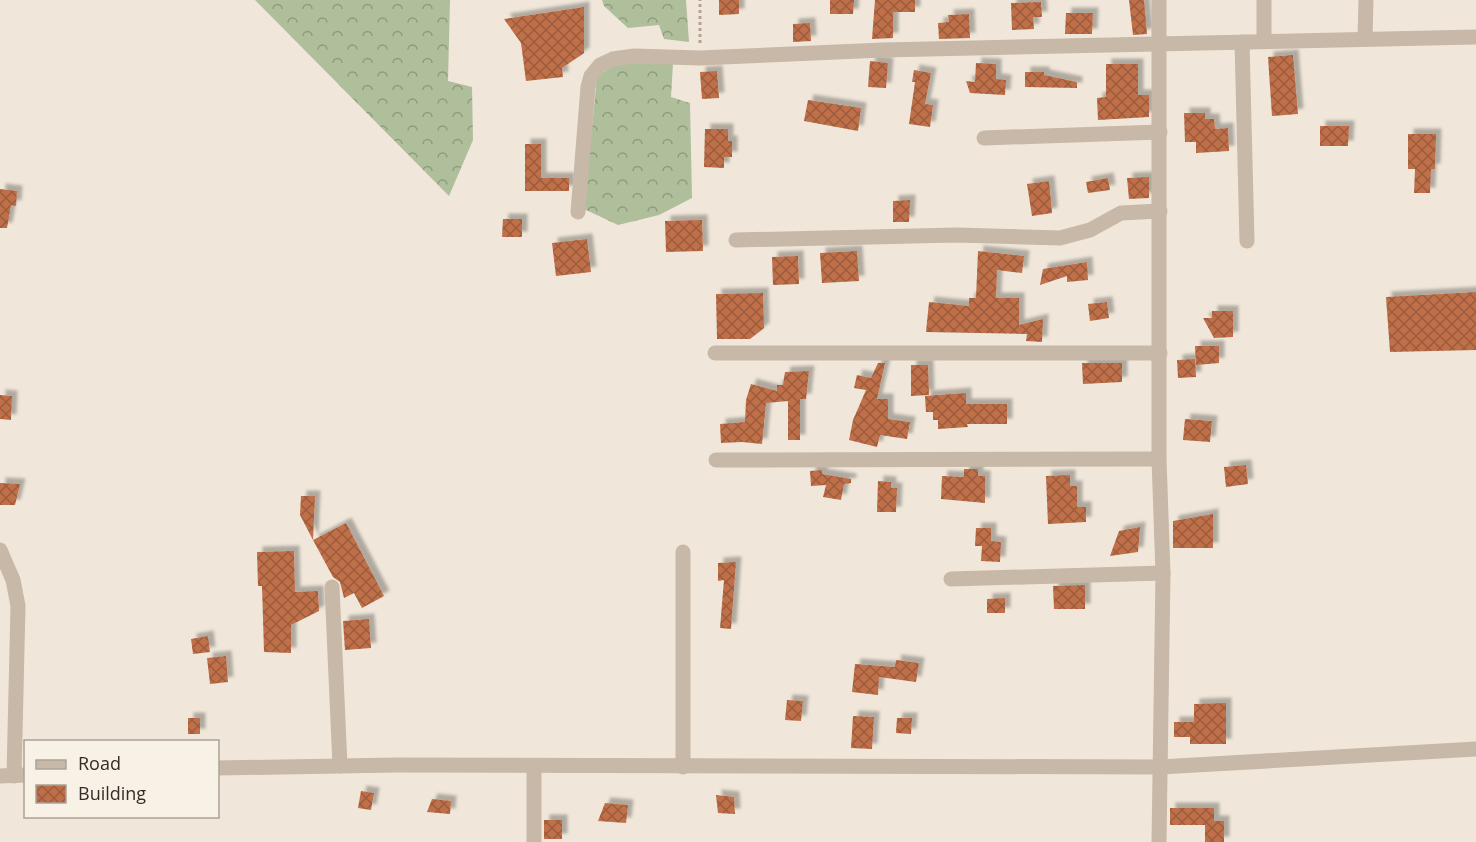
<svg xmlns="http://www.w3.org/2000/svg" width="1476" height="842" viewBox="0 0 1476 842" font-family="'Open Sans',sans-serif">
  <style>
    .forest { fill: url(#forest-crowns) }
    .building { fill: url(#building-cross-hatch); filter: url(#shadow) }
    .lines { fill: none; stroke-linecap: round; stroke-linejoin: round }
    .path { stroke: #b3a291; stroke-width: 3; stroke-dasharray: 3 3; stroke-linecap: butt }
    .minor { stroke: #c7b8a7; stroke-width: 15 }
  </style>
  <defs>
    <pattern id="forest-crowns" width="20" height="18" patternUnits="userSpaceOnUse" patternTransform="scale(1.5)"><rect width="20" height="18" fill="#afbe9b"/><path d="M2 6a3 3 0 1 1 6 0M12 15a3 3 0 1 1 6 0" fill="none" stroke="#8f9b7e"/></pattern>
    <pattern id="building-cross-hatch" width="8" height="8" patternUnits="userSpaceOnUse" patternTransform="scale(1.5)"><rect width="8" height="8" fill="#bf6f48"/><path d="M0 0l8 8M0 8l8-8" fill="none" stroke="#9c5b3c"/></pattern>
    <filter id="shadow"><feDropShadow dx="5.5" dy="-5.5" stdDeviation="1.5" flood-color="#0004"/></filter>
  </defs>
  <rect width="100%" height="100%" fill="#f0e7da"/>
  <g class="forest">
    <polygon points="255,0 450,0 448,81 472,87 473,140 449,196"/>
    <polygon points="602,0 686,0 689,42 664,39 659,25 628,28 604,6"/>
    <polygon points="616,63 673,63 671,97 690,103 692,198 659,215 618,225 584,209 597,77"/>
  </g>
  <g class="building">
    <polygon points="719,0 739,0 739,14 719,15"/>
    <polygon points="830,0 854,0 853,14 830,14"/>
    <polygon points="875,0 915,0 915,12 893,12 893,38 872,39"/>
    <polygon points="1129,0 1144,0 1147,34 1133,35"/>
    <polygon points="1041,2 1042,17 1033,17 1034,29 1012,30 1011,3"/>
    <polygon points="584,7 584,53 562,68 563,77 526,81 521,43 504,19"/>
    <polygon points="1066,13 1093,13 1092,34 1065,34"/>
    <polygon points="969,14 970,38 939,39 938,23 949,22 948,15"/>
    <polygon points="810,23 811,41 793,42 793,24"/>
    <polygon points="1293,55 1298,114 1272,116 1268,57"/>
    <polygon points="870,61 888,63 886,88 868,87"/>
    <polygon points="976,63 996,64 996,79 1006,80 1005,95 970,93 966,81 975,82"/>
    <polygon points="1106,64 1138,64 1138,95 1149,95 1149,117 1098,120 1097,98 1106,97"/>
    <polygon points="914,70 931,73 925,104 933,105 930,127 909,124 915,82 912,82"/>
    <polygon points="717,71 719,98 702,99 700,72"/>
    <polygon points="1025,72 1044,72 1044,75 1077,82 1077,88 1025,87"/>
    <polygon points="808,100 861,108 858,131 804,121"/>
    <polygon points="1184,113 1205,113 1205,119 1214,119 1215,129 1228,128 1229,151 1196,153 1196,142 1185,142"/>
    <polygon points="1320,126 1349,126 1348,146 1320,146"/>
    <polygon points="705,129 728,129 728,141 732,141 732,157 724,157 724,168 704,167"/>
    <polygon points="1408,134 1436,134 1435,169 1431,169 1430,193 1414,193 1415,169 1408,169"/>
    <polygon points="525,144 541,144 541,178 569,178 569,191 525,191"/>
    <polygon points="1149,177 1149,198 1129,199 1127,178"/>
    <polygon points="1108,178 1110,190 1088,193 1086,182"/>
    <polygon points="1049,181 1052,213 1032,216 1027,184"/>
    <polygon points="0,189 17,191 16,206 11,205 7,228 0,228"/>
    <polygon points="910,200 909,222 893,222 893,201"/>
    <polygon points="503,219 522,219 522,237 502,237"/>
    <polygon points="702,220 703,251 666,252 665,221"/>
    <polygon points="587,239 591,272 556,276 552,243"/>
    <polygon points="857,251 859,281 822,283 820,253"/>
    <polygon points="978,251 1024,256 1022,273 997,270 996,298 1019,298 1019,325 1043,319 1042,342 1026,341 1027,334 926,332 929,302 969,306 969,298 976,298"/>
    <polygon points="798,256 799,284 773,285 772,257"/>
    <polygon points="1087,262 1088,280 1067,282 1067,276 1040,285 1043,269"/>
    <polygon points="1476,292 1476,350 1390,352 1386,297"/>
    <polygon points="763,293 764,328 750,339 717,339 716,294"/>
    <polygon points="1107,302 1109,318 1090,321 1088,304"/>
    <polygon points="1212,311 1233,311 1233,337 1214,338 1203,318 1212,318"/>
    <polygon points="1195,346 1219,346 1219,363 1196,365"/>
    <polygon points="1195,359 1196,377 1178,378 1177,360"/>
    <polygon points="878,363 885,363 877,399 888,399 888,419 910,422 907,439 880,435 877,447 849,440 853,420 866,390 854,388 857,375 871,378"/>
    <polygon points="1082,363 1122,363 1122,382 1083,384"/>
    <polygon points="911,365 928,365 929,395 911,396"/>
    <polygon points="809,371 806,399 800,399 800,440 788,440 788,401 766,403 762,444 742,442 721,443 720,424 745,422 746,400 751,384 777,391 777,385 783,385 785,372"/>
    <polygon points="966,393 966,404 1007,404 1007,424 967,424 968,427 938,429 938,420 933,420 933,412 926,412 925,396"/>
    <polygon points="0,395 12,396 11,420 0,419"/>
    <polygon points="1185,419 1212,421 1210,442 1183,440"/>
    <polygon points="1246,465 1248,484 1226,487 1224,467"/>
    <polygon points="964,469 978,469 978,476 985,476 985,503 941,499 942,476 964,477"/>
    <polygon points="822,470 822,474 851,479 851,483 844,484 841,500 823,497 826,485 811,486 810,471"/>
    <polygon points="1070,475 1070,486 1077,486 1077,507 1086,507 1086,522 1048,524 1046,476"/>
    <polygon points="878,481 891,482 891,488 897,488 896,512 877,512"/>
    <polygon points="0,483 20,484 15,505 0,505"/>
    <polygon points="301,496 315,496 313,540 300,515"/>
    <polygon points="1213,514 1213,548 1173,548 1173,521"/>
    <polygon points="346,523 384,596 362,608 354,593 344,598 340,582 333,577 313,540"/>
    <polygon points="1140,527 1138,552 1110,556 1119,531"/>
    <polygon points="976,528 991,528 991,541 1001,542 1000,562 981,561 982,546 975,546"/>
    <polygon points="294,551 295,592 318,591 319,611 291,625 291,653 264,652 262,586 258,586 257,552"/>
    <polygon points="736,562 731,629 720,628 724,580 718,581 718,563"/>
    <polygon points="1085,585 1085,609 1054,609 1053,586"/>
    <polygon points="1005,598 1005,613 987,613 987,599"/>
    <polygon points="369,619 371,648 345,650 343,621"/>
    <polygon points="208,636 210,652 193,654 191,639"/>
    <polygon points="226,656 228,682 210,684 207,658"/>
    <polygon points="896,660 919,663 916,682 879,677 878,695 852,692 855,664 895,667"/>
    <polygon points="787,700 803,701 801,721 785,720"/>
    <polygon points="1226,703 1226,744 1190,744 1190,737 1174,737 1174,722 1194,722 1194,704"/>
    <polygon points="853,716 874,717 872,749 851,748"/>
    <rect x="188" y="718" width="12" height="16"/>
    <polygon points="897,718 912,718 911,734 896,733"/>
    <polygon points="361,791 374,793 371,810 358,808"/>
    <polygon points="716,795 734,797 735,814 718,813"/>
    <polygon points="432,799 451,801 450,814 427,812"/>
    <polygon points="605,803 628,805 626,823 598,821"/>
    <polygon points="1170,808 1214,808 1214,821 1224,821 1224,842 1205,842 1205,825 1170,825"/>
    <rect x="544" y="820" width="18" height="19"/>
  </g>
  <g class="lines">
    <polyline class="path" points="700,43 700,0"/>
    <g class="minor">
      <polyline points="1159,0 1159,459 1163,573 1159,842"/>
      <polyline points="1365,38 1366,0"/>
      <polyline points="1264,41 1264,0"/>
      <polyline points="1242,42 1247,241"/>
      <polyline points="984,138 1160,132"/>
      <polyline points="578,212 588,87 591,76 600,65 613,59 634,56 700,58 883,50 1476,37"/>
      <polyline points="736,240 957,235 1060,238 1090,230 1121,213 1160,211"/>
      <polyline points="715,353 1160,353"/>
      <polyline points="716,460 1159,459"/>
      <polyline points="0,550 13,580 18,606 14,776"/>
      <polyline points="951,579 1163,573"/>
      <polyline points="332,587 340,766"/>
      <polyline points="683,767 683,552"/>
      <polyline points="218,768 396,765 1160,767 1476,749"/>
      <polyline points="0,776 26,775"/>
      <polyline points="534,842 534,766"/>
    </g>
  </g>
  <rect x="24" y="740" width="195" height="78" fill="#f8f1e6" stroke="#aaa29a" stroke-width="1.5"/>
  <rect x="36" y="760" width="30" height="9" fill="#c7b8a7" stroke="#aaa29a" stroke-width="1.5"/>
  <text x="78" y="770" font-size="18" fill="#342c27">Road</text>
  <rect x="36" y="785" width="30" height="18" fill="url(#building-cross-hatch)" stroke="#aaa29a" stroke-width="1.5"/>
  <text x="78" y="800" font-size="18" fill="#342c27">Building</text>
</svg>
